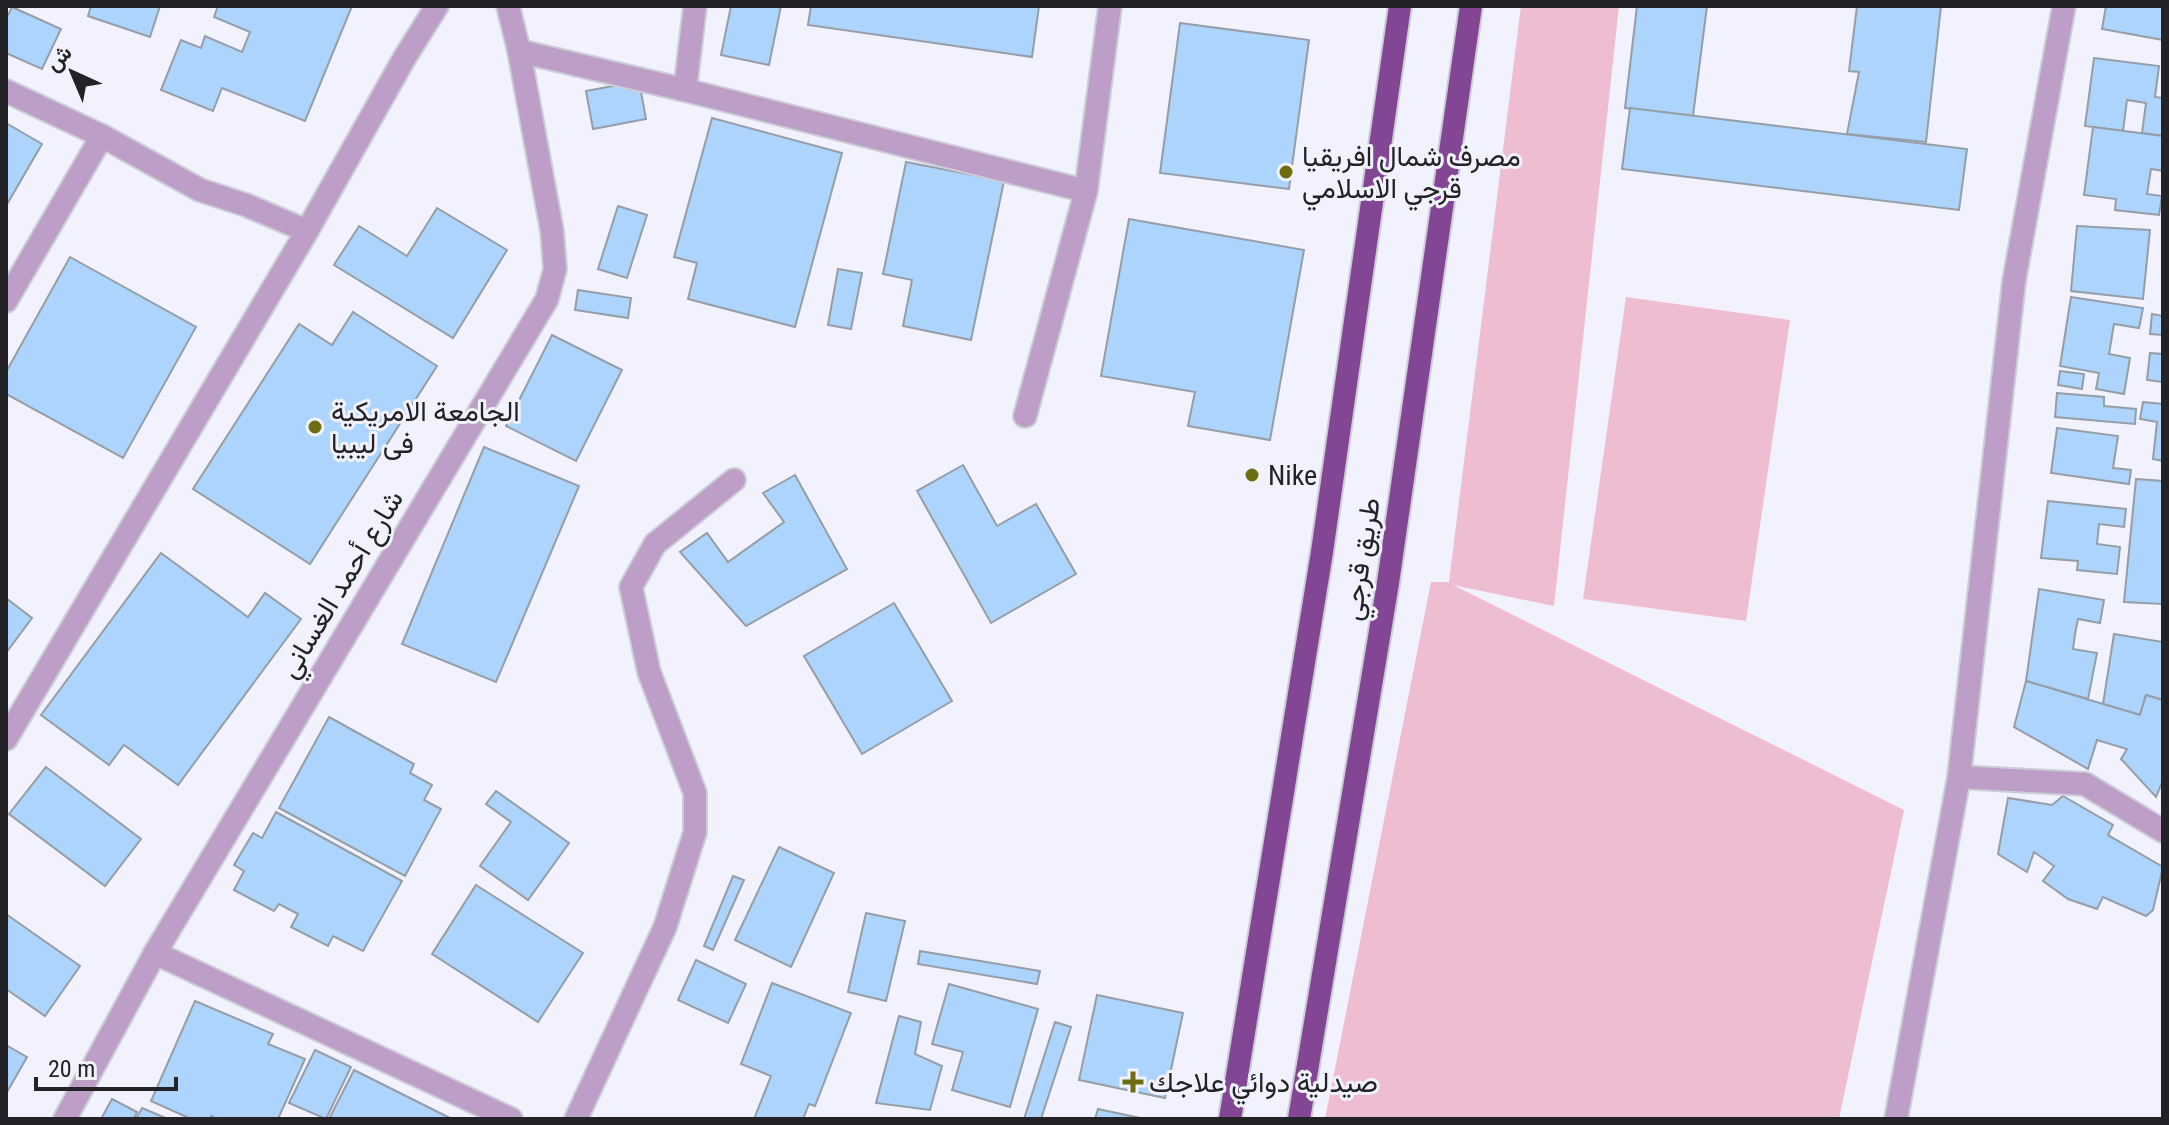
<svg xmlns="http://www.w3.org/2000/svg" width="2169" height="1125" viewBox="0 0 2169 1125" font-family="'Roboto Condensed',Vazirmatn,sans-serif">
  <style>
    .green { fill: #efbdd1 }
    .building { fill: #add4fc; stroke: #959ea6; stroke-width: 2 }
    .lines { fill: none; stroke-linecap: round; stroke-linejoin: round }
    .service-casing { stroke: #cdcdd7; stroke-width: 26 }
    .minor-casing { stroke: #cdcdd7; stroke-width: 26 }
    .trunk-casing { stroke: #cdcdd7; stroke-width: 26 }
    .service { stroke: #bd9ec6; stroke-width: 22 }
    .minor { stroke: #bd9ec6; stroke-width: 22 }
    .trunk { stroke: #834695; stroke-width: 22 }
    .poi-dot { fill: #6e6e10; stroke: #f2f2fe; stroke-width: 3 }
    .labels { text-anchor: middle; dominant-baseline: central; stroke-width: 6; stroke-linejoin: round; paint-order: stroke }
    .poi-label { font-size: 28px; fill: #222227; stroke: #f2f2fe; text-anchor: start }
    .street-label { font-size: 28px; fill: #222227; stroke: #f2f2fe }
  </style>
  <rect width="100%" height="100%" fill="#f2f2fe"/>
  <g class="green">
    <polygon points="1521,6 1619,6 1554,606 1453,585 1904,810 1839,1119 1325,1119 1431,582 1449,582"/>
    <polygon points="1626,297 1790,320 1746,621 1583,599"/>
  </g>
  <g class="building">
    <polygon points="91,6 160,6 150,37 88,16"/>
    <polygon points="218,6 352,6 305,121 222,88 213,111 161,90 181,40 201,48 205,36 242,52 250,32 214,17"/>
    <polygon points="731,6 781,6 769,65 721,55"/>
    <polygon points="811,6 1039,6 1032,57 808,25"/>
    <polygon points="1637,6 1707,6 1693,116 1625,108"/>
    <polygon points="1857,6 1941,6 1926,142 1847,134 1859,72 1849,71"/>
    <polygon points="2106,6 2163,6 2163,40 2102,29"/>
    <polygon points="12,7 61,29 42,69 6,53 6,19"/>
    <polygon points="1180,23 1309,40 1289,189 1160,173"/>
    <polygon points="2094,58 2159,66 2155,97 2163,98 2163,136 2142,133 2146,103 2127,100 2123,131 2085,126"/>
    <polygon points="639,81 646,119 593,129 586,91"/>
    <polygon points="1630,108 1967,149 1959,210 1622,169"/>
    <polygon points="712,118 842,153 795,327 688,299 697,263 674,257"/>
    <polygon points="6,123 42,144 6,206"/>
    <polygon points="2093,127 2163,136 2163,171 2151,169 2147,194 2162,196 2159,215 2115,210 2116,199 2084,195"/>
    <polygon points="906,162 1004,181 971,340 903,326 912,280 883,274"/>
    <polygon points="618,206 647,215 627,278 598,269"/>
    <polygon points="437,208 507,250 453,338 334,265 359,226 407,256"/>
    <polygon points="1129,219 1304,250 1270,440 1188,426 1195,392 1101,376"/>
    <polygon points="2077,226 2150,230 2143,299 2071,291"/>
    <polygon points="70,257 196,327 123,458 6,394 6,372"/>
    <polygon points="838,269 862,273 851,329 828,325"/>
    <polygon points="578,290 631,298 628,318 575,310"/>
    <polygon points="2071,297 2143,308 2139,328 2114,324 2109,354 2130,358 2124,394 2096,389 2099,373 2060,366"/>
    <polygon points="353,312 437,366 310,564 193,489 299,324 332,345"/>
    <polygon points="2152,314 2163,316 2163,335 2150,334"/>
    <polygon points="552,335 622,370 576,461 506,426"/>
    <polygon points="2150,353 2163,354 2163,382 2147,380"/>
    <polygon points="2060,371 2084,374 2082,389 2058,385"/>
    <polygon points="2057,393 2104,397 2104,406 2136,409 2135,424 2055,417"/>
    <polygon points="2143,402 2163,404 2163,461 2153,459 2157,422 2140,419"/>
    <polygon points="2057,428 2118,436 2113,468 2131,470 2129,484 2051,473"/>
    <polygon points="484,447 579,486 496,682 402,644"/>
    <polygon points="963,465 997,526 1036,504 1076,574 991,623 917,491"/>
    <polygon points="795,475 847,569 746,626 680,552 707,533 728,562 784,522 763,493"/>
    <polygon points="2136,479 2163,481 2163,604 2124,602"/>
    <polygon points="2048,501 2126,509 2124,527 2099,524 2097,544 2120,547 2117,574 2077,570 2078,561 2041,558"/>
    <polygon points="161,553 248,617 265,593 301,619 178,785 124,745 109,765 41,715"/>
    <polygon points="2039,589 2104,600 2100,623 2078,619 2075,634 2073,649 2097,653 2088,699 2026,681"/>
    <polygon points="6,598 32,618 6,653"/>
    <polygon points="894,603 952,701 862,754 804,656"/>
    <polygon points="2114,634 2163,642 2163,700 2146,695 2140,715 2103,704"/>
    <polygon points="2026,681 2140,715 2146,695 2163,700 2163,780 2156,797 2121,759 2127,749 2097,740 2088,769 2014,727"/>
    <polygon points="329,717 414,764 410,773 432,785 424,800 441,809 405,876 279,808"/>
    <polygon points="46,767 141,839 105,886 9,814"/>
    <polygon points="496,791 569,843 528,900 480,866 511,822 486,804"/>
    <polygon points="2063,796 2113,825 2108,835 2163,867 2153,910 2146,916 2103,897 2097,909 2068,899 2043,881 2054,866 2034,852 2027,872 1998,854 2008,798 2052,805"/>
    <polygon points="276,812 402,881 363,951 333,936 328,946 291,927 298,914 279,904 274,911 234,890 244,871 234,865 253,833 262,838"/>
    <polygon points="779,847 834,873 791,967 735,940"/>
    <polygon points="733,876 744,880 713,950 704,946"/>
    <polygon points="476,885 583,953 538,1022 432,954"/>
    <polygon points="866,913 905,921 886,1001 848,992"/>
    <polygon points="6,914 80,966 45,1016 6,989"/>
    <polygon points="920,951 1040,971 1037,984 918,964"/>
    <polygon points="696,960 746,984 728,1023 678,1000"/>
    <polygon points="772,983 851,1013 815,1106 809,1104 803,1119 754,1119 771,1076 741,1064"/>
    <polygon points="949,984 1038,1009 1010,1107 952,1090 963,1052 932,1044"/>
    <polygon points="1097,995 1183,1013 1165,1098 1079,1080"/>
    <polygon points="195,1001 273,1034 268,1044 305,1059 278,1119 217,1119 211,1116 210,1119 191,1119 151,1101"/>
    <polygon points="899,1016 921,1022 915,1054 942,1066 930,1110 876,1103"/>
    <polygon points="1055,1022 1071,1027 1041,1119 1024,1119"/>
    <polygon points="6,1045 27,1057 6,1094"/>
    <polygon points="315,1050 351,1067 326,1119 289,1103"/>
    <polygon points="354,1070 452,1119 329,1119"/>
    <polygon points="112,1099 137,1112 134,1119 101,1119"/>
    <polygon points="142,1108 168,1119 136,1119"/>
    <polygon points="1098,1109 1145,1119 1095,1119"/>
  </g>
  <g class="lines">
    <defs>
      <polyline id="service" points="665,927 695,832 695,793 649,672 631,587 655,544 734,480"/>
      <g id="minor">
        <polyline points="695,6 685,90 1086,191"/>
        <polyline points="519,51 685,90"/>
        <polyline points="6,91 102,136 200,190 246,205 307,231"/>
        <polyline points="6,301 102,136"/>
        <polyline points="1025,416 1086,191 1110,6"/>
        <polyline points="6,739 307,231 405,57 437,6"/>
        <polyline points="1959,777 2085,784 2163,831"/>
        <polyline points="155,953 511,1119"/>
        <polyline points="65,1119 155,953 547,299 555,269 552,231 519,51 508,6"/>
        <polyline points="576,1119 665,927"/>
        <polyline points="1896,1119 1959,777 2014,281 2064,6"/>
      </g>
      <g id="trunk">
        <polyline points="1230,1119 1322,552 1400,6"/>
        <polyline points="1299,1119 1388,583 1471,6"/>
      </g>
    </defs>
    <use href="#service" class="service-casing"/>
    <use href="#minor" class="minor-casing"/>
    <use href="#trunk" class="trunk-casing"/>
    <use href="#service" class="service"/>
    <use href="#minor" class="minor"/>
    <use href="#trunk" class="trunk"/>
  </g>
  <g class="poi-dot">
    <circle cx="1286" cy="172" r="8"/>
    <circle cx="315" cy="427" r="8"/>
    <circle cx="1252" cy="475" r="8"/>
    <path d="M1129 1070h8v8h8v8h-8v8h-8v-8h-8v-8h8z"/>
  </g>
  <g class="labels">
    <g class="poi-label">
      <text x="1302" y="156">مصرف شمال افريقيا<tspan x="1302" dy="32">قرجي الاسلامي</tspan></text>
      <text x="331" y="411">الجامعة الامريكية<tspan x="331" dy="32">فى ليبيا</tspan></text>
      <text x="1268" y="475">Nike</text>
      <text x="1149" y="1082">صيدلية دوائي علاجك</text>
    </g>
    <g class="street-label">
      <text transform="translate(1361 559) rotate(-81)">طريق قرجي</text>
      <text transform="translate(341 584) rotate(-59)">شارع أحمد الغساني</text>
    </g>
  </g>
  <rect width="2169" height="1125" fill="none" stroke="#222227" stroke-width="16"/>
  <g transform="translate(72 72) rotate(316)" stroke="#f2f2fe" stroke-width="6" paint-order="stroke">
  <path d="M0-6L14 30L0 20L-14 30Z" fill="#222227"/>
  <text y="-12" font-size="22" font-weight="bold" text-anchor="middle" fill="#222227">ش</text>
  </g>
  <path d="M36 1077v12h140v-12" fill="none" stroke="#222227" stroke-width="4"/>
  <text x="48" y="1077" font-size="24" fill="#222227" stroke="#f2f2fe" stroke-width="6" paint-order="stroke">20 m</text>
</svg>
